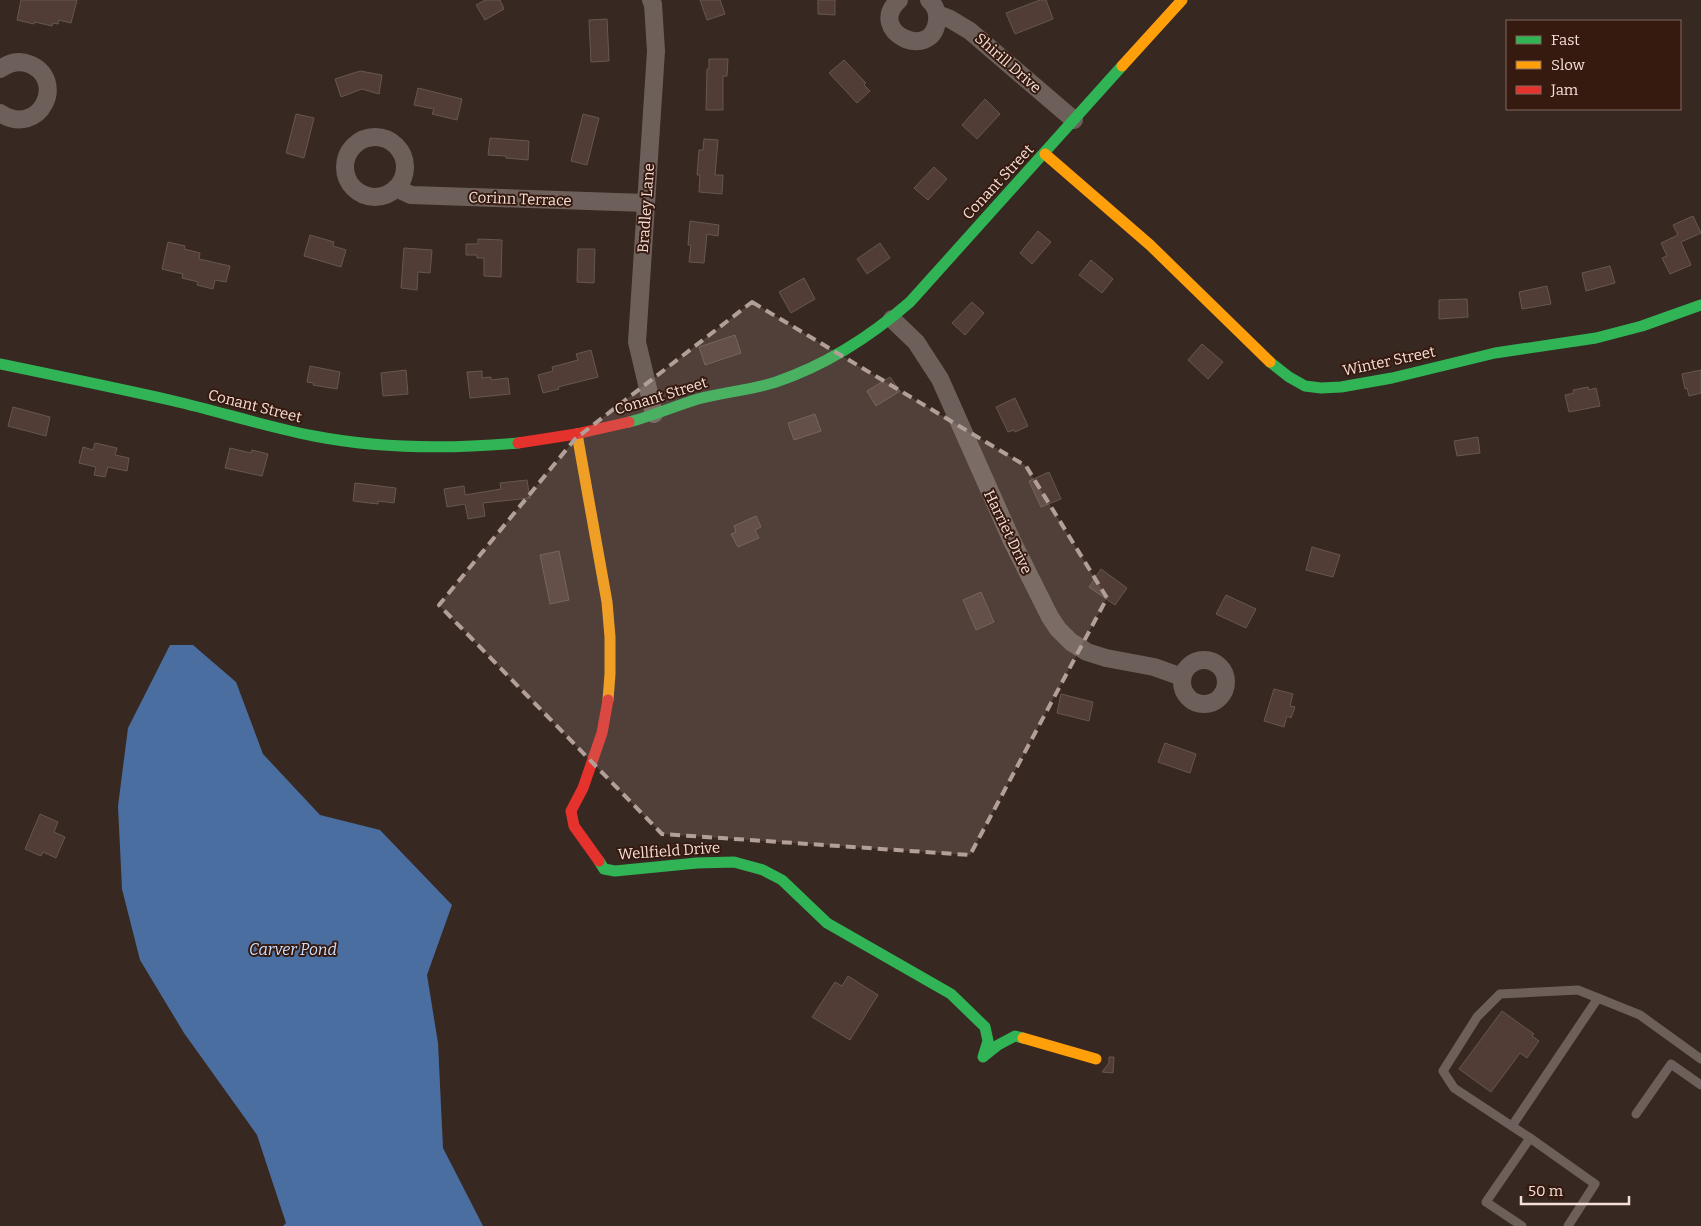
<svg xmlns="http://www.w3.org/2000/svg" width="1701" height="1226" viewBox="0 0 1701 1226" font-family="Bitter,serif">
  <style>
    .water { fill: #4b6ea0 }
    .building { fill: #513d35; stroke: #655751 }
    .lines { fill: none; stroke-linecap: round; stroke-linejoin: round }
    .lane { stroke: #6d605b; stroke-width: 9 }
    .street { stroke: #6d605b; stroke-width: 18 }
    .fast { stroke: #30b455; stroke-width: 11 }
    .slow { stroke: #ff9f0a; stroke-width: 11 }
    .jam { stroke: #e5322d; stroke-width: 11 }
    .marked { fill: #b2a098; fill-opacity: 0.2; stroke: #b2a098; stroke-width: 4; stroke-dasharray: 10 6; stroke-linejoin: round }
    .labels { text-anchor: middle; dominant-baseline: central; stroke-width: 4; stroke-linejoin: round; paint-order: stroke }
    .street-label { font-size: 15px; fill: #f4e0d8; stroke: #361a0f }
    .water-label { font-size: 16px; font-style: italic; fill: #c7dfff; stroke: #361a0f }
  </style>
  <rect width="100%" height="100%" fill="#382822"/>
  <polygon class="water" points="170,645 193,645 236,682 263,754 320,815 380,830 452,905 427,975 438,1043 443,1148 483,1226 283,1226 286,1223 257,1135 184,1033 140,960 122,889 118,806 128,728"/>
  <g class="building">
    <polygon points="21,0 77,0 71,23 59,20 58,24 53,23 52,26 35,22 34,24 17,20"/>
    <polygon points="485,0 500,0 504,9 485,20 476,5"/>
    <polygon points="700,0 720,0 725,14 707,20"/>
    <polygon points="818,0 835,0 835,15 818,14"/>
    <polygon points="1040,0 1046,0 1053,19 1015,34 1006,13"/>
    <polygon points="607,19 609,61 591,62 589,20"/>
    <polygon points="709,59 728,59 727,76 723,76 723,110 706,110 707,69 709,69"/>
    <polygon points="844,60 866,83 864,85 870,91 857,103 829,73"/>
    <polygon points="360,71 382,75 379,94 362,89 341,97 335,79"/>
    <polygon points="418,88 462,99 457,120 432,114 434,109 414,105"/>
    <polygon points="985,99 1000,114 977,139 962,125"/>
    <polygon points="296,114 314,118 304,158 286,153"/>
    <polygon points="583,114 599,118 587,165 571,161"/>
    <polygon points="490,138 529,141 528,160 506,158 506,156 488,155"/>
    <polygon points="704,139 718,140 715,175 723,175 722,194 699,192 700,175 697,175 699,150 703,150"/>
    <polygon points="934,167 947,179 928,200 914,188"/>
    <polygon points="1693,216 1701,233 1681,242 1691,265 1670,274 1662,258 1667,256 1661,243 1678,235 1673,225"/>
    <polygon points="690,221 719,225 718,236 707,234 704,263 689,262 691,245 688,245"/>
    <polygon points="1038,231 1051,242 1032,264 1020,253"/>
    <polygon points="310,235 334,242 333,246 346,250 341,267 304,256"/>
    <polygon points="478,239 502,240 501,277 484,276 484,258 477,258 477,255 466,255 466,244 478,244"/>
    <polygon points="168,242 185,246 184,249 200,253 199,259 230,266 226,282 215,280 213,289 197,285 198,282 182,278 183,274 162,269"/>
    <polygon points="880,243 890,258 867,274 857,259"/>
    <polygon points="404,248 432,250 430,273 418,272 417,290 401,288"/>
    <polygon points="578,249 595,249 594,283 577,282"/>
    <polygon points="1091,260 1113,279 1102,293 1079,275"/>
    <polygon points="1610,266 1615,283 1586,291 1582,273"/>
    <polygon points="804,278 815,299 791,313 779,292"/>
    <polygon points="1547,286 1551,304 1522,309 1519,292"/>
    <polygon points="1467,299 1468,317 1439,319 1439,300"/>
    <polygon points="972,302 984,313 965,335 952,323"/>
    <polygon points="735,335 741,353 705,365 699,347"/>
    <polygon points="1202,344 1223,362 1208,379 1188,360"/>
    <polygon points="591,350 598,377 558,387 559,389 543,393 538,375 553,371 552,367 578,360 576,354"/>
    <polygon points="310,366 340,372 337,389 313,385 314,383 307,382"/>
    <polygon points="406,370 408,394 383,396 381,373"/>
    <polygon points="1701,370 1701,393 1689,396 1687,388 1685,389 1682,374"/>
    <polygon points="482,371 482,378 491,377 491,380 508,378 510,394 470,398 467,372"/>
    <polygon points="890,377 900,391 876,406 867,391"/>
    <polygon points="1588,387 1589,390 1596,388 1600,406 1569,412 1565,395 1574,393 1573,390"/>
    <polygon points="1015,398 1028,426 1015,432 1014,430 1008,432 996,407"/>
    <polygon points="13,407 50,417 46,436 8,426"/>
    <polygon points="815,414 821,431 794,440 788,423"/>
    <polygon points="1478,437 1480,453 1457,456 1454,441"/>
    <polygon points="95,443 117,448 115,455 129,458 127,471 108,467 105,477 94,475 96,467 79,463 83,447 93,450"/>
    <polygon points="230,448 251,453 252,450 268,454 262,476 225,468"/>
    <polygon points="1049,472 1061,499 1041,507 1029,481"/>
    <polygon points="527,480 530,498 483,503 485,516 468,519 465,504 447,507 444,489 464,486 465,495 501,489 500,483"/>
    <polygon points="355,483 396,488 394,503 378,501 378,504 353,501"/>
    <polygon points="756,516 761,527 755,530 759,538 738,547 731,534 736,532 734,526"/>
    <polygon points="1312,547 1340,555 1333,577 1306,570"/>
    <polygon points="559,551 569,600 550,604 540,555"/>
    <polygon points="1101,569 1127,588 1115,605 1089,587"/>
    <polygon points="981,592 994,622 976,630 963,600"/>
    <polygon points="1226,595 1256,609 1246,628 1216,614"/>
    <polygon points="1274,689 1293,694 1290,706 1295,707 1291,718 1287,716 1284,727 1264,721"/>
    <polygon points="1061,694 1093,702 1089,721 1057,713"/>
    <polygon points="1165,743 1196,754 1190,773 1158,762"/>
    <polygon points="40,814 58,822 54,832 65,837 56,858 43,852 41,856 25,849"/>
    <polygon points="848,976 878,995 850,1040 812,1017 835,982 842,986"/>
    <polygon points="1502,1011 1534,1034 1532,1036 1539,1041 1527,1058 1520,1053 1491,1092 1459,1069"/>
    <polygon points="1109,1057 1114,1057 1113,1073 1102,1072 1109,1063"/>
  </g>
  <g class="lines">
    <g class="lane">
      <polyline points="1636,1114 1671,1064 1701,1085"/>
      <polyline points="1512,1126 1598,998"/>
      <polyline points="1522,1226 1486,1202 1530,1138"/>
      <polyline points="1568,1226 1595,1184 1530,1138 1454,1088 1443,1071 1477,1017 1500,994 1578,990 1640,1015 1701,1059"/>
    </g>
    <g class="street">
      <polyline points="651,0 653,4 656,51 637,342 654,414"/>
      <path d="M899,0c-34,31 33,63 38,21 1,-8 -2,-16 -8,-21"/>
      <polyline points="937,14 950,19 970,31 1074,120"/>
      <path d="M0,69c9,-6 19,-9 29,-5 39,15 11,75 -29,49"/>
      <circle cx="375" cy="167" r="30"/>
      <polyline points="396,188 411,195 646,203"/>
      <polyline points="892,319 916,342 940,379 1012,541 1050,617 1058,629 1071,642 1087,652 1106,658 1154,667 1182,677"/>
      <circle cx="1204" cy="682" r="22"/>
    </g>
    <g class="fast">
      <polyline points="1270,362 1289,377 1305,386 1321,388 1341,387 1392,378 1495,353 1596,338 1642,326 1701,305"/>
      <path d="M0,364c58,12 116,24 174,37 47,11 93,26 140,35 67,13 136,13 204,7"/>
      <path d="M629,422c23,-6 46,-16 69,-23 26,-7 53,-9 78,-17 50,-17 95,-46 134,-80l212,-236"/>
      <polyline points="599,861 604,869 615,871 697,863 734,862 763,870 782,880 827,923 951,994 985,1027 988,1041 983,1057 998,1045 1015,1036 1023,1038"/>
    </g>
    <g class="slow">
      <polyline points="1122,66 1182,0"/>
      <polyline points="1045,154 1150,245 1270,362"/>
      <polyline points="577,434 607,602 610,637 610,674 608,700"/>
      <polyline points="1023,1038 1096,1059"/>
    </g>
    <g class="jam">
      <polyline points="518,443 576,434 629,422"/>
      <polyline points="599,861 574,826 571,811 583,788 602,733 608,700"/>
    </g>
  </g>
  <path class="marked" d="M752,302l274,164 81,132 -137,257 -308,-21 -223,-229 136,-166z"/>
  <g class="labels">
    <g class="street-label">
      <text transform="translate(1008 63) rotate(41)">Shirill Drive</text>
      <text transform="translate(998 182) rotate(-47)">Conant Street</text>
      <text transform="translate(520 199) rotate(2)">Corinn Terrace</text>
      <text transform="translate(646 208) rotate(-86)">Bradley Lane</text>
      <text transform="translate(1389 361) rotate(-12)">Winter Street</text>
      <text transform="translate(661 396) rotate(-17)">Conant Street</text>
      <text transform="translate(255 406) rotate(14)">Conant Street</text>
      <text transform="translate(1008 532) rotate(64)">Harriet Drive</text>
      <text transform="translate(669 851) rotate(-4)">Wellfield Drive</text>
    </g>
    <g class="water-label">
      <text x="293" y="949">Carver Pond</text>
    </g>
  </g>
  <rect x="1506" y="20" width="175" height="90" fill="#361a0f" stroke="#82695f"/>
  <rect x="1516" y="36" width="25" height="8" fill="#30b455" stroke="#82695f"/>
  <text x="1551" y="45" font-size="15" fill="#f4e0d8">Fast</text>
  <rect x="1516" y="61" width="25" height="8" fill="#ff9f0a" stroke="#82695f"/>
  <text x="1551" y="70" font-size="15" fill="#f4e0d8">Slow</text>
  <rect x="1516" y="86" width="25" height="8" fill="#e5322d" stroke="#82695f"/>
  <text x="1551" y="95" font-size="15" fill="#f4e0d8">Jam</text>
  <path d="M1521 1196v8h108v-8" fill="none" stroke="#f4e0d8" stroke-width="2.5"/>
  <text x="1528" y="1196" font-size="15" fill="#f4e0d8" stroke="#361a0f" stroke-width="4" paint-order="stroke">50 m</text>
</svg>
